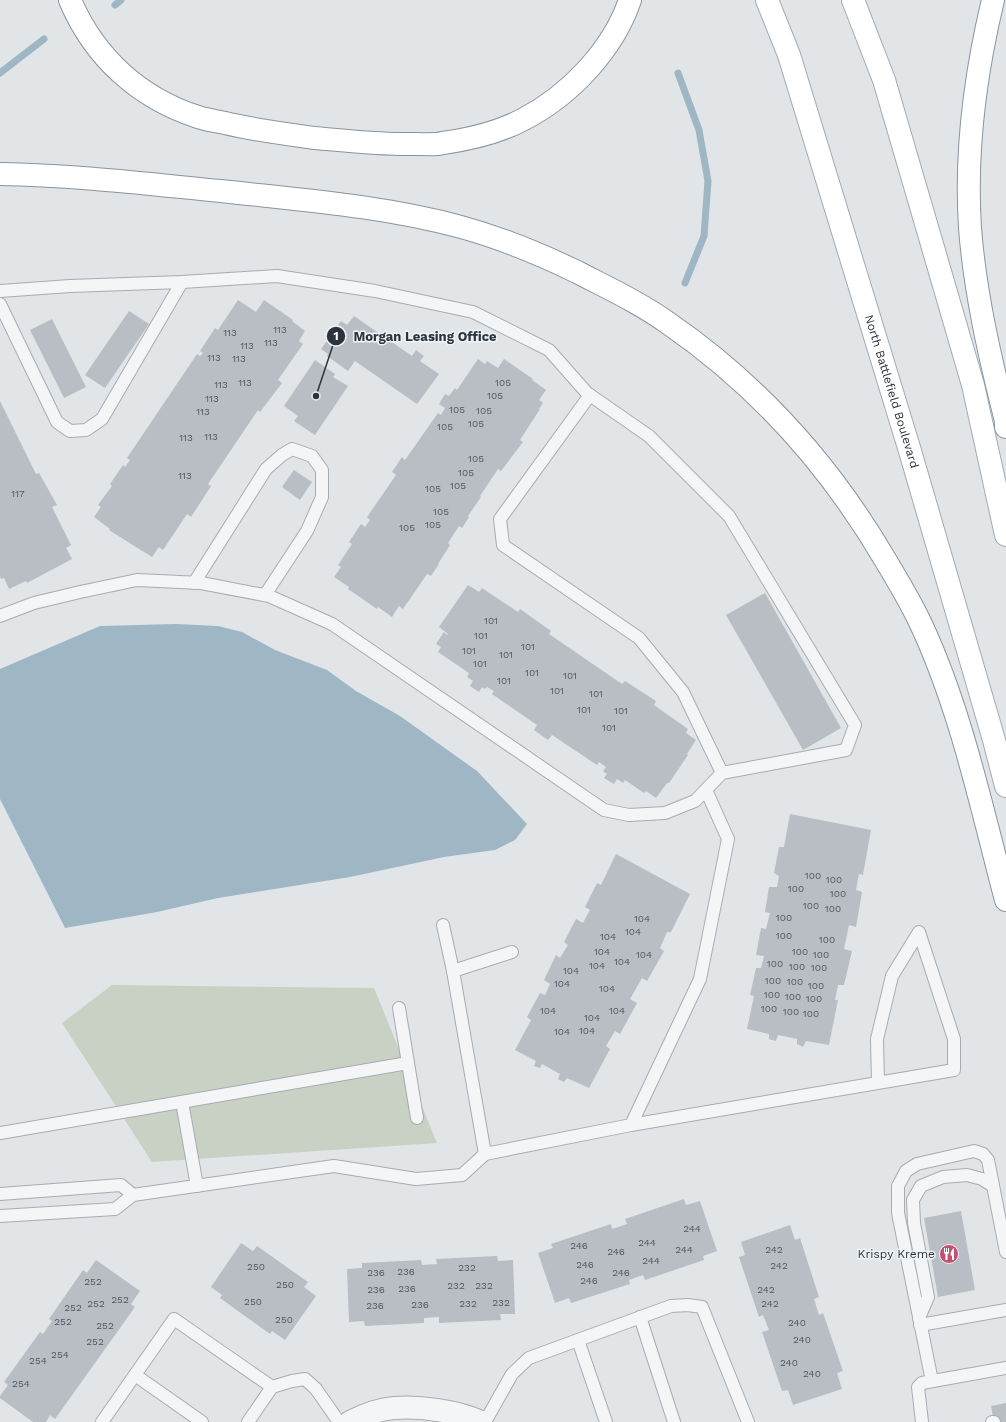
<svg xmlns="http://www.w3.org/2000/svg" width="1006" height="1422" viewBox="0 0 1006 1422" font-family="'Work Sans',sans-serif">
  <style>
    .green { fill: #c8d1c3 }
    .water { fill: #9fb6c5 }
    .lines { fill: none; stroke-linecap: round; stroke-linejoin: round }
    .stream { stroke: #9fb6c5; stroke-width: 7 }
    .building { fill: #b8bec4 }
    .lane-casing { stroke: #a7acb2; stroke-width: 14 }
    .street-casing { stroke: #a7acb2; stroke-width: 24 }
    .primary-casing { stroke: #a1aab3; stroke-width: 24 }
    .highway-casing { stroke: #89949e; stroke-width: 24 }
    .lane { stroke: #f3f5f7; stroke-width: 12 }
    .street { stroke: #f3f5f7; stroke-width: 22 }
    .primary { stroke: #fff; stroke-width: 22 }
    .highway { stroke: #fff; stroke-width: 22 }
    .labels { text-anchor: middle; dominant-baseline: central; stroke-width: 3; stroke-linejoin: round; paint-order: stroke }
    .number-label { font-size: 10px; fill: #4e5660 }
    .street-label { font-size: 12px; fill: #2b343e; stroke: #f0f3f6 }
    .poi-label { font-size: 12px; fill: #2b343e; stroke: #f0f3f6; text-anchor: end }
    .leader { fill: none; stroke: #2b343e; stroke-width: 1.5 }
    .callout-dot { fill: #2b343e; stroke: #f0f3f6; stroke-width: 1.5 }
    .mark-label { font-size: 12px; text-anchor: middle; font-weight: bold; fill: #fff }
    .callout-label { font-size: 13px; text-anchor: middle; font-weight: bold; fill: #2b343e; stroke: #f0f3f6; stroke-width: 3; stroke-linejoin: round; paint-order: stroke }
  </style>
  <rect width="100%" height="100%" fill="#e1e5e8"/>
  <polygon class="green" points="112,985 374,988 437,1143 152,1162 62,1023"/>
  <polygon class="water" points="176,624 218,626 242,632 275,650 327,670 356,691 400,716 477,771 527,824 515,840 495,850 444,857 350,877 218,898 157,912 65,928 0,799 0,669 100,626"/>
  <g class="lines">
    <g class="stream">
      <polyline points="115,5 121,0"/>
      <polyline points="0,73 44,39"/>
      <polyline points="678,73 699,130 708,181 704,236 685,283"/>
    </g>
  </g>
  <g class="building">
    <polygon points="238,300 256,312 264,300 293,320 292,321 305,331 299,341 303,344 278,380 282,383 260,412 258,410 208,484 211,486 191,517 187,514 163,550 159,547 152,557 109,530 110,529 94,517 101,507 98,505 112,486 110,484 123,465 125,467 130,460 127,458 197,354 200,356 203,353 200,351 215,328 218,330"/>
    <polygon points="129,311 149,324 105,388 85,375"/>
    <polygon points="354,316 412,356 416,350 424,356 420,361 439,374 417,404 355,361 348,371 327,356 328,354 321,349 341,321 347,325"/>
    <polygon points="52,319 86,387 64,398 30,330"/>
    <polygon points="478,359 485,364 487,361 498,368 504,359 533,379 532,380 546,390 539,400 543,403 539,409 540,409 520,440 523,442 501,471 498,469 480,496 481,497 468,516 469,517 462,528 459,526 448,543 450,545 438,564 439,564 431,576 427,574 403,609 399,606 392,617 378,607 377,609 348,589 349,587 334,577 341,567 338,565 352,544 349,542 361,524 365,527 370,520 367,517 396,475 392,472 402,457 405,460 438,413 441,415 445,408 439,404 445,394 449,396 455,388 457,390"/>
    <polygon points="315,360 335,374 333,377 348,386 315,435 294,421 298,416 284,406"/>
    <polygon points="0,401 36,474 39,473 57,505 52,507 71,545 66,548 72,559 27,583 26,581 9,589 4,578 1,579 0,576"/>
    <polygon points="294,470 312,482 300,500 282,487"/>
    <polygon points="468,585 479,592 482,588 518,612 520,609 551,631 549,634 622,684 625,681 656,701 654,705 688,729 686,733 696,740 687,754 688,755 669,783 667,783 656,798 646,791 644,793 625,780 623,783 617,779 614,784 604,778 607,774 603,771 606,767 599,762 597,765 552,735 548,740 534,730 537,725 492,694 494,691 487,687 485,689 482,687 479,692 470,686 473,681 467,677 469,673 438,652 441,647 436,644 444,632 447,635 448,634 439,627"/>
    <polygon points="765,593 841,728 803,750 726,615"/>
    <polygon points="790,814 871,830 863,875 859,874 856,890 862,892 856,927 849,925 844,949 852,951 844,985 838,985 835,1000 838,1000 829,1045 806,1041 803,1047 797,1044 797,1039 778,1035 776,1041 769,1039 769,1034 747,1029 754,996 750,995 756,968 761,968 764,956 756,955 761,928 766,929 770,913 765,912 769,887 777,887 779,876 774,873 779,847 784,847"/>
    <polygon points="616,854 690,894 671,932 667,932 660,948 664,951 647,981 642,978 630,999 637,1003 620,1034 615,1031 606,1046 610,1049 589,1088 567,1078 564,1082 558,1079 560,1074 542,1064 540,1068 534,1066 536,1061 515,1050 531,1020 527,1017 540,993 545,995 550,984 544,980 556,955 560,958 568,945 564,942 576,919 583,923 590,910 585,907 597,883 601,885"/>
    <polygon points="684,1199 686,1205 700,1201 717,1251 703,1256 704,1260 645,1280 643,1275 629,1280 630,1284 571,1303 569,1298 555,1303 538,1253 553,1248 551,1244 611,1224 612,1229 627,1224 625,1219"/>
    <polygon points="961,1211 975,1290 938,1297 924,1218"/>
    <polygon points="790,1225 795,1240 800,1238 819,1297 814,1299 819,1315 823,1313 843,1371 837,1373 842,1389 793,1405 788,1390 782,1391 762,1332 769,1330 763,1315 759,1317 739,1257 745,1255 741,1242"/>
    <polygon points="241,1243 253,1251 257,1246 308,1282 304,1287 316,1296 285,1340 272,1331 270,1334 220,1298 222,1295 211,1287"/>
    <polygon points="497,1256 498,1261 513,1260 515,1314 500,1314 501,1320 439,1323 439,1317 424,1318 424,1323 365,1326 364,1321 349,1322 347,1269 362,1268 362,1263 421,1260 422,1265 437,1264 436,1259"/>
    <polygon points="96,1260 140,1291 131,1304 135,1307 55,1419 50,1415 46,1422 33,1422 0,1398 0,1396 8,1385 4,1382 40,1332 43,1334 52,1321 49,1319 83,1270 87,1273"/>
    <polygon points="1006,1403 1006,1422 994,1422 991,1406"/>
  </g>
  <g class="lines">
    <defs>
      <g id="lane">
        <polyline points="0,291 70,286 182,282 277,276 375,291 473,312 549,350 587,393 649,436 729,516 855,725 846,750 722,773 695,801 665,813 629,815 604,810 332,624 269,596 201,583 137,580 80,592 34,603 0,616"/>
        <polyline points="0,304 57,422 70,431 86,430 102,419 182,282"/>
        <polyline points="590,395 500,519 503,545 639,638 683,692 722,773"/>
        <polyline points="194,583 266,469 282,455 292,449 312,456 322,470 322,497 307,531 265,595"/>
        <polyline points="443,925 453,971 485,1154"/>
        <polyline points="453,971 512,952"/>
        <polyline points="408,1063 417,1118"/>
        <polyline points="182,1102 197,1186"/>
        <polyline points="631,1125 954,1070 954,1039 919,932 892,976 877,1039 878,1083"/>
        <polyline points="0,1133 408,1063 399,1008"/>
        <polyline points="0,1194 121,1185 133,1195"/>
        <polyline points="0,1216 115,1209 133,1195 334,1166 416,1179 462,1175 485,1154 631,1125 700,979 728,839 706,790"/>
        <polyline points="640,1317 674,1422"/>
        <polyline points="919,1318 928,1297 914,1223 913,1200 921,1186 943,1177 967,1175 982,1179 993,1186"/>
        <polyline points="920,1325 1006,1310"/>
        <polyline points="578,1340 606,1422"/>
        <polyline points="135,1375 202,1422"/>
        <polyline points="932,1381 898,1213 898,1186 906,1171 917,1164 974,1151 983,1154 988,1160 1006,1252"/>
        <polyline points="272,1387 292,1381 305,1379 316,1389 339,1422"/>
        <polyline points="102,1422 174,1319 272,1387 248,1422"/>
        <polyline points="485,1422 512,1374 529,1358 671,1306 688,1305 702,1307 748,1422"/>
        <polyline points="922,1422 918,1387 922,1383 1006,1368"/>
        <polyline points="992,1422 994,1422"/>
      </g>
      <path id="street" d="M350,1422c12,-6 30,-13 44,-14 26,-2 63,3 87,14"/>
      <g id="primary">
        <path id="s1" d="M767,0l22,55 121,396 84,289 12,46"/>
        <polyline points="853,0 884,80 927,227 973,385 1006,535"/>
      </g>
      <g id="highway">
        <path d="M70,0c24,57 69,98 128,117 9,3 18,4 27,6 29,7 60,11 90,15 34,3 67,7 101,6 9,0 19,1 27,-1 28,-4 57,-11 81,-24 46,-24 89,-69 106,-119"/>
        <path d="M993,0c-18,75 -28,151 -23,228 5,65 20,130 36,193v6"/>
        <path d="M0,174c74,1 148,10 221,17 81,9 162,15 240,36 40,11 79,27 116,45 31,16 63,31 91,51 90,62 163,144 218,238 12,20 24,40 34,61 41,87 61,184 86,278"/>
      </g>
    </defs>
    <use href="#lane" class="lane-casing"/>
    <use href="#street" class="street-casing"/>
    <use href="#primary" class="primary-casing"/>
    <use href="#highway" class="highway-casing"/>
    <use href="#lane" class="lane"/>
    <use href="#street" class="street"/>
    <use href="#primary" class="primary"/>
    <use href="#highway" class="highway"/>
  </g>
  <defs>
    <symbol id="restaurant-disc" viewBox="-11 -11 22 22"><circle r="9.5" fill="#c25070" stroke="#f0f3f6"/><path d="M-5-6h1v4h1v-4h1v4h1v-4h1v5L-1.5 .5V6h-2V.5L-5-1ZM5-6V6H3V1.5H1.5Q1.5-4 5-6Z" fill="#fff"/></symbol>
  </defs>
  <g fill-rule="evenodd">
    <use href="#restaurant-disc" x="938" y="1243" width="22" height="22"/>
  </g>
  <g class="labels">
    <g class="number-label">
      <text x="280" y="329">113</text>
      <text x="230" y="332">113</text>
      <text x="271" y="342">113</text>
      <text x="247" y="345">113</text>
      <text x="214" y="357">113</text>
      <text x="239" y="358">113</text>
      <text x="245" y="382">113</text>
      <text x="503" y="382">105</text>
      <text x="221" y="384">113</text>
      <text x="495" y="395">105</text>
      <text x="212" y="398">113</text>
      <text x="457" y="409">105</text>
      <text x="484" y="410">105</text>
      <text x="203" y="411">113</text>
      <text x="476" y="423">105</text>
      <text x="445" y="426">105</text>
      <text x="211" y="436">113</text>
      <text x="186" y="437">113</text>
      <text x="476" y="458">105</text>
      <text x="466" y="472">105</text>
      <text x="185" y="475">113</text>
      <text x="458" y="485">105</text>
      <text x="433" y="488">105</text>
      <text x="18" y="493">117</text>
      <text x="441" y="511">105</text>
      <text x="433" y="524">105</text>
      <text x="407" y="527">105</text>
      <text x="491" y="620">101</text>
      <text x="481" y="635">101</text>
      <text x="528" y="646">101</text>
      <text x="469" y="650">101</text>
      <text x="506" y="654">101</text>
      <text x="480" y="663">101</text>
      <text x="532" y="672">101</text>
      <text x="570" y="675">101</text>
      <text x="504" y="680">101</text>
      <text x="557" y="690">101</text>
      <text x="596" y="693">101</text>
      <text x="584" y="709">101</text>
      <text x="621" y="710">101</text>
      <text x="609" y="727">101</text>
      <text x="813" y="875">100</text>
      <text x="834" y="879">100</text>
      <text x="796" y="888">100</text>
      <text x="838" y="893">100</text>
      <text x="811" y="905">100</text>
      <text x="833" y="908">100</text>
      <text x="784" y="917">100</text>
      <text x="642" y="918">104</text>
      <text x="633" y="931">104</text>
      <text x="784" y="935">100</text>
      <text x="608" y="936">104</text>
      <text x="827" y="939">100</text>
      <text x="602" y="951">104</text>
      <text x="800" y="951">100</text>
      <text x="644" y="954">104</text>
      <text x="821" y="954">100</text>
      <text x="622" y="961">104</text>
      <text x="775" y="963">100</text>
      <text x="597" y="965">104</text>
      <text x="797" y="966">100</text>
      <text x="819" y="967">100</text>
      <text x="571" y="970">104</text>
      <text x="773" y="980">100</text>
      <text x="795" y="981">100</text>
      <text x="562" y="983">104</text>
      <text x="816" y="985">100</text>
      <text x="607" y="988">104</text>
      <text x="772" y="994">100</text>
      <text x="793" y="996">100</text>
      <text x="814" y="998">100</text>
      <text x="769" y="1008">100</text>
      <text x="548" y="1010">104</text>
      <text x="617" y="1010">104</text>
      <text x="791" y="1011">100</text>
      <text x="811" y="1013">100</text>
      <text x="592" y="1017">104</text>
      <text x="587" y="1030">104</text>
      <text x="562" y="1031">104</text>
      <text x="692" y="1228">244</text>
      <text x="647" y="1242">244</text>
      <text x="579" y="1245">246</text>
      <text x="684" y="1249">244</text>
      <text x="774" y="1249">242</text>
      <text x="616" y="1251">246</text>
      <text x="651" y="1260">244</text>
      <text x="585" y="1264">246</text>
      <text x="779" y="1265">242</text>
      <text x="256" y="1266">250</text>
      <text x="467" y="1267">232</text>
      <text x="406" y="1271">236</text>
      <text x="376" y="1272">236</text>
      <text x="621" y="1272">246</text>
      <text x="589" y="1280">246</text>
      <text x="93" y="1281">252</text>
      <text x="285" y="1284">250</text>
      <text x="456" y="1285">232</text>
      <text x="484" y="1285">232</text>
      <text x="407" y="1288">236</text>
      <text x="376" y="1289">236</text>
      <text x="766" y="1289">242</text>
      <text x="120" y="1299">252</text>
      <text x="253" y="1301">250</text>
      <text x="501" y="1302">232</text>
      <text x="96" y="1303">252</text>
      <text x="468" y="1303">232</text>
      <text x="770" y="1303">242</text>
      <text x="420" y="1304">236</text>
      <text x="375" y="1305">236</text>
      <text x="73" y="1307">252</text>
      <text x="284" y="1319">250</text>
      <text x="63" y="1321">252</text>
      <text x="797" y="1322">240</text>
      <text x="105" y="1325">252</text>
      <text x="802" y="1339">240</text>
      <text x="95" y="1341">252</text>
      <text x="60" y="1354">254</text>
      <text x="38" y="1360">254</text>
      <text x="789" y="1362">240</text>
      <text x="812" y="1373">240</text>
      <text x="21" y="1383">254</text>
    </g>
    <g class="street-label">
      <text stroke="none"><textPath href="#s1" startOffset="411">North Battlefield Boulevard</textPath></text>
    </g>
    <g class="poi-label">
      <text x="935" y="1254">Krispy Kreme</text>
    </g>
  </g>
  <path class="leader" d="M316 396L336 336"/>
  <g class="callout-dot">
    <circle cx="316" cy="396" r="4"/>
    <circle cx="336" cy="336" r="10"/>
  </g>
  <g class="mark-label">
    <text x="336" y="340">1</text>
  </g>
  <g class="callout-label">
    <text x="425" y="341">Morgan Leasing Office</text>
  </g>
</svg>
